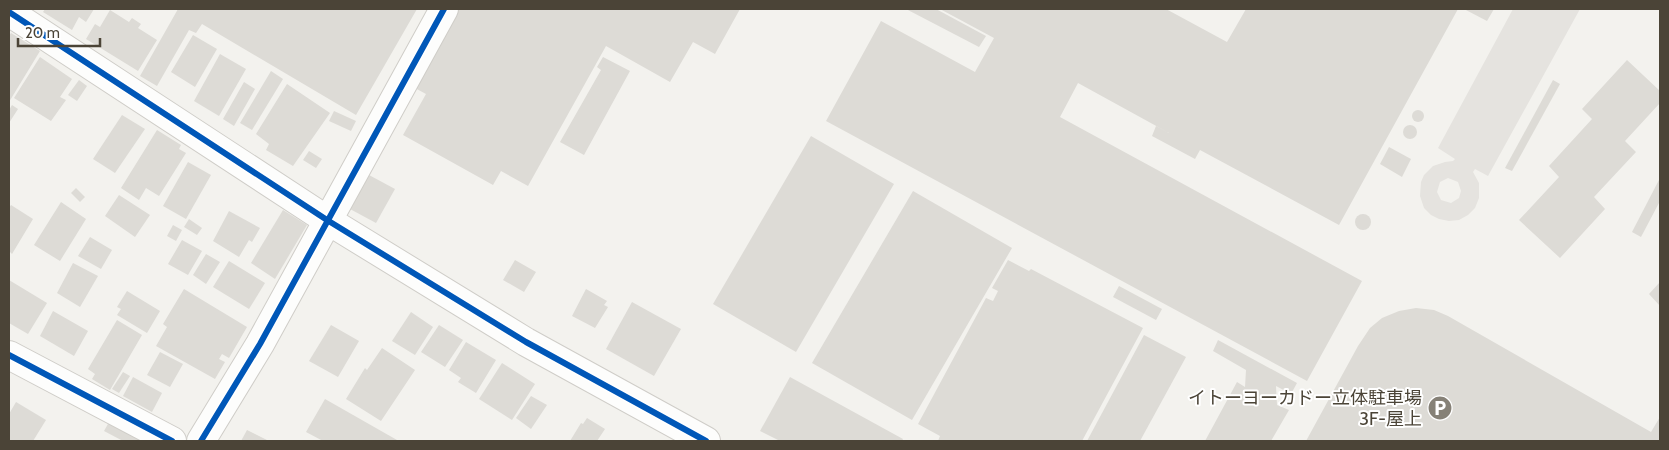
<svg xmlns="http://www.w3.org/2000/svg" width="1669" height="450" viewBox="0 0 1669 450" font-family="Cabin,'Noto Sans JP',sans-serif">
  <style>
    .parking { fill: #e5e3df; fill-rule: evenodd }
    .building { fill: #dddbd6 }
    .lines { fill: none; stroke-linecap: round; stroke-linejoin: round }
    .minor-casing { stroke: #cfcdc8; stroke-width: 30 }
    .tertiary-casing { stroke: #cfcdc8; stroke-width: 30 }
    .minor { stroke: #fdfdfc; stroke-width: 28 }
    .tertiary { stroke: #fdfdfc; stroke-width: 28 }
    .cycleway-casing { stroke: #fff; stroke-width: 9 }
    .cycleway { stroke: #0057b8; stroke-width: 6 }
    .labels { text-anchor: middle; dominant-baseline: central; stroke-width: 4; stroke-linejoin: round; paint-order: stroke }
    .poi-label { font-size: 18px; fill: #4b4437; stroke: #fff; text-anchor: end }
  </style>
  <rect width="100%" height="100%" fill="#f3f2ee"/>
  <path class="parking" d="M1513,9h67l-92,167 -13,-7 -2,3 6,11v15l-4,10 -7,7 -9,5 -10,1 -10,-2 -8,-4 -7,-7 -4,-12 1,-14 3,-7 9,-9 12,-4 8,-1 2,-2 -17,-11zM1448,178l10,4 3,9 -2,7 -8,5 -10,-3 -4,-8 3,-10z"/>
  <g class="building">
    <polygon points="45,9 94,9 86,22 79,17 72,30 43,12"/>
    <polygon points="178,9 417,9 356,115 202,24 196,33 189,30 157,86 140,76"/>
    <polygon points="457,9 740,9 715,54 693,42 670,82 606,46 528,186 501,171 493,185 403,135 426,94 413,87"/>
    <polygon points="906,9 936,9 986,36 979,47"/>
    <polygon points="940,9 1166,9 1227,42 1246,9 1458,9 1339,225 1200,150 1195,159 1152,136 1156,126 1169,133 1078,83 1060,117 1362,281 1307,381 826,121 881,21 975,72 994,38"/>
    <polygon points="1464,9 1494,9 1487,21"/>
    <polygon points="110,10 129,22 132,18 141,24 138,28 157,40 138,71 86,39 95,24 100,27"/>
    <polygon points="11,33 40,51 9,102 9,36"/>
    <polygon points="193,35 217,49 195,87 171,72"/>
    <polygon points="220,54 246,69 219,116 194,101"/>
    <polygon points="40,57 72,79 60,97 66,100 51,121 14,98"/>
    <polygon points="603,57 630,71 584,155 560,142 601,70 597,67"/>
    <polygon points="1627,60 1660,91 1660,103 1625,141 1636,152 1594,197 1605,209 1560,258 1519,220 1559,177 1549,166 1592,119 1582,109"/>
    <polygon points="271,71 283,79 252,130 240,123"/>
    <polygon points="79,80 87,86 77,101 68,95"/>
    <polygon points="1553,80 1560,84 1512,171 1505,168"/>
    <polygon points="244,82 255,89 234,126 223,119"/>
    <polygon points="287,84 330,113 293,166 266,150 269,144 256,134"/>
    <polygon points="12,105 18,109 9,123 9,110"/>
    <circle cx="1418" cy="116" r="6"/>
    <polygon points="334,111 356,121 351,131 329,121"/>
    <polygon points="122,115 145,129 115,173 93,159"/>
    <circle cx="1410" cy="132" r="7"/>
    <polygon points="157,130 181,145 179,149 186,153 159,196 146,188 139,200 121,188"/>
    <polygon points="811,136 894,184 796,352 713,304"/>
    <polygon points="1389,147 1411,159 1402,177 1380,164"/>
    <polygon points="309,151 322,159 316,168 303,160"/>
    <polygon points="188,162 211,175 186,219 163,206"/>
    <polygon points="369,175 395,189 376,223 350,209"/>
    <polygon points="1660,178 1660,201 1641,237 1632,232"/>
    <polygon points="76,188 85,197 80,202 71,193"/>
    <polygon points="913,191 1012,248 912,420 812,363"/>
    <polygon points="119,195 150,215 135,237 105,216"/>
    <polygon points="61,202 86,219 60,261 34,245"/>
    <polygon points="11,205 33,219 12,254 9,251 9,208"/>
    <polygon points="283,210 307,225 275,279 251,263"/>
    <polygon points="229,211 260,228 252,242 249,240 239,257 213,241"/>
    <circle cx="1363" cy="222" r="8"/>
    <polygon points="189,219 202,228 197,235 184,227"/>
    <polygon points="173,225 182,230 176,241 167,236"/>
    <polygon points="90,237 112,250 101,269 78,256"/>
    <polygon points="182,240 202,251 188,275 168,264"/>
    <polygon points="206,254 220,262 206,284 193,275"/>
    <polygon points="515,260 536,272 524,292 503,280"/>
    <polygon points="1008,260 1029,271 1031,269 1143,328 1082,441 938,441 940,436 918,424 986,298 993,301 998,291 992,288"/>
    <polygon points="229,261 265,283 249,309 213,287"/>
    <polygon points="73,263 98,276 80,307 57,293"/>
    <polygon points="9,280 47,303 28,334 9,323"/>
    <polygon points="1660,282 1660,306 1649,294"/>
    <polygon points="1119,286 1162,309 1156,320 1113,297"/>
    <polygon points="184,289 247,327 229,358 222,354 219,359 225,362 215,379 156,346 167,327 163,324"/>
    <polygon points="586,289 607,301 604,305 608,307 595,328 572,316"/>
    <polygon points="127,291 160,311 147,333 117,315 121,309 117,307"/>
    <polygon points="632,302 681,329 654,376 606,349"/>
    <polygon points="1416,308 1434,310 1448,316 1651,432 1660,417 1660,441 1306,441 1358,346 1370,328 1382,318 1399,311"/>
    <polygon points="53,311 88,331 74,356 40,336"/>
    <polygon points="411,312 433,327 415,355 392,341"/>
    <polygon points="117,320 142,335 110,390 92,379 95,374 88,369"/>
    <polygon points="331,325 359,341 338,377 309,361"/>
    <polygon points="439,325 463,340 445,367 421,352"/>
    <polygon points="1144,335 1186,357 1140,441 1087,441"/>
    <polygon points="1218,340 1297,383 1291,394 1276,386 1277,405 1289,410 1271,441 1205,441 1237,382 1245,387 1246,370 1213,351"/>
    <polygon points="466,342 496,360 476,393 458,382 461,378 449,370"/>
    <polygon points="382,348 415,370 381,421 346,399 365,368 367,370"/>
    <polygon points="160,352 183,364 170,387 147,375"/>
    <polygon points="502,363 535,384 512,420 479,399"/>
    <polygon points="123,372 130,376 119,393 112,389"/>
    <polygon points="133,377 162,393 152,412 123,396"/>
    <polygon points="790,377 903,439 902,441 780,441 760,431"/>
    <polygon points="531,396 547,405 531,429 516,418"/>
    <polygon points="325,399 397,440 396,441 323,441 306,432"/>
    <polygon points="16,402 46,420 33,441 9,441 9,414"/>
    <polygon points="113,415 143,432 138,441 123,441 104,431"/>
    <polygon points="587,418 605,429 597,441 570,441 581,423 583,424"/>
    <polygon points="247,430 269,441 241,441"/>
  </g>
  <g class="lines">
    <defs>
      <g id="minor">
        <polyline points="9,355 172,441"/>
        <polyline points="201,441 260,344 444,9"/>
      </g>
      <polyline id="tertiary" points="9,12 327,220 526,342 706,441"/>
    </defs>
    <use href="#minor" class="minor-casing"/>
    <use href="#tertiary" class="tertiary-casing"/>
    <use href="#minor" class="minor"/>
    <use href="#tertiary" class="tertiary"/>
    <defs>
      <g id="cycleway">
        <polyline points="9,12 327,220 526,342 706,441"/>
        <polyline points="9,355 172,441"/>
        <polyline points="201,441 260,344 444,9"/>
      </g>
    </defs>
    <use href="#cycleway" class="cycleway-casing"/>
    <use href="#cycleway" class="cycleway"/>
  </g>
  <defs>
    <symbol id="parking-disc" viewBox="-11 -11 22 22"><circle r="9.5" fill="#868177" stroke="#fff"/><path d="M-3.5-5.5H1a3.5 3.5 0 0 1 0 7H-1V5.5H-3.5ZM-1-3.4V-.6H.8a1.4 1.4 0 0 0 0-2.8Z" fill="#fff"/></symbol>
  </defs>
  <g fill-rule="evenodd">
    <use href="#parking-disc" x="1426" y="394" width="28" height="28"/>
  </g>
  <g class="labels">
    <g class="poi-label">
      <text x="1422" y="398">イトーヨーカドー立体駐車場<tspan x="1422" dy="21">3F-屋上</tspan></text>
    </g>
  </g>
  <rect width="1669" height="450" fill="none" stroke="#4b4437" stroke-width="20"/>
  <path d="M18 38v8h82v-8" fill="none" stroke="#4b4437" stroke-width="2.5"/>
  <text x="25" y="38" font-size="15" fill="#4b4437" stroke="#ffffff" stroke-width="4" paint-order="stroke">20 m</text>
</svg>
